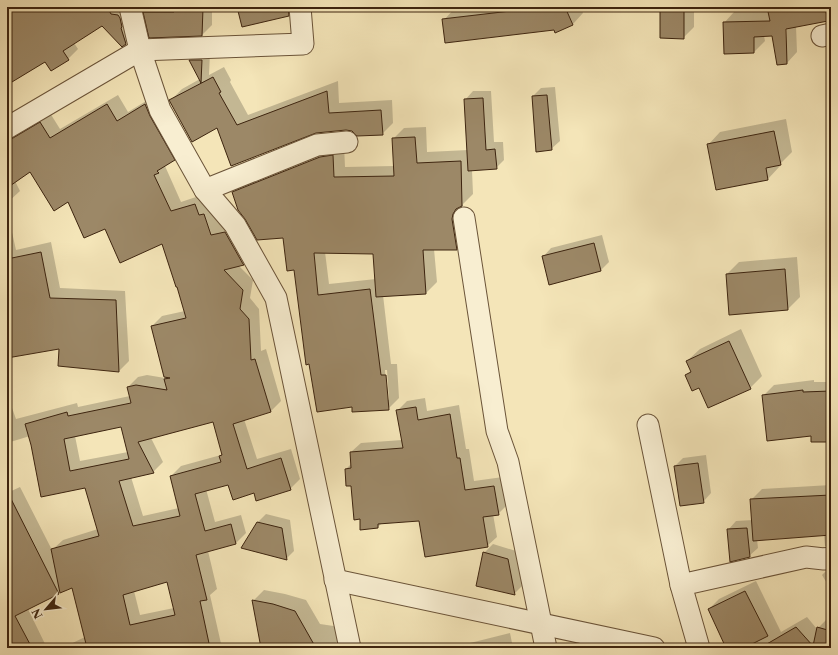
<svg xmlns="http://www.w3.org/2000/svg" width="838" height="655" viewBox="0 0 838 655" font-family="'Libre Caslon Text',serif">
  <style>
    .shadow { fill: #0003; fill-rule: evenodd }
    .building { fill: #9c8867; stroke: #3d240f; fill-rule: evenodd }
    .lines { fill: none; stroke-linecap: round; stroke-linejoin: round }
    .minor-casing { stroke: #6b5439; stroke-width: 23 }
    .minor { stroke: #f8eed1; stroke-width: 21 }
  </style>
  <rect width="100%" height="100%" fill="#f4e5b8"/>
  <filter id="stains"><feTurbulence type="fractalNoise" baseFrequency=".005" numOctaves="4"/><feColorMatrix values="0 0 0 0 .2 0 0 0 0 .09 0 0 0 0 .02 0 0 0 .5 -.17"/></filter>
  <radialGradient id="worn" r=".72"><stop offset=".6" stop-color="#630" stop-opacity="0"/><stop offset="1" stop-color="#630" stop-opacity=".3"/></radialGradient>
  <g class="shadow">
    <polygon points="7,7 128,7 135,34 126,43 102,24 74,43 78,49 68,59 52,70 46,60 11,82 7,86"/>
    <polygon points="149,7 212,7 212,25 202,35 150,37 144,12"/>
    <polygon points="471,7 580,7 583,13 573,24 556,32 554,29 444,20 454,9"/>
    <polygon points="611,7 619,7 612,9"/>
    <polygon points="661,7 724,7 719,12 694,11 694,27 683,38"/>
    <path d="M769,7h62v12l-35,7 1,26 -10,11 -14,-28 -9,1 1,5 -11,11 -29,1 -1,-30 10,-11 35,-1zM785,24h2v27l-1,-5z"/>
    <polygon points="198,52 210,52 209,75 224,67 231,80 230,82 248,115 338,81 339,103 392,100 393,123 382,134 346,129 217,126 171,100 182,89 200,79 190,60"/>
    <polygon points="555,87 560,141 551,149 533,96 541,88"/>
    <path d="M473,91h18l3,51h9l1,18 -8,8 -24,2 1,24 -10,10v4l4,30 -11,11h-22l3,33 -11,11 -43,2 8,69h6l2,34 -11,11 -35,-3 -58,-137 -11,-32 -51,-45 11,-11 100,-36 1,22 49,-1 -1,-27 11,-11 22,-1 1,25 41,-2 -3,-50zM325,252l49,1 2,26 -47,5zM385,370h2l2,30h-2z"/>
    <path d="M118,95l10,17 28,-17 28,54 -10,11 -9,6 16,36 24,-8 9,10 7,22 14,-4 18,32 -10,11 -4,1 14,14 -3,18 9,11 2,42 5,-2 15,52 -10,10 -27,8 13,40 34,-10 9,30 -10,10 -36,3 -25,-9 -23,6 9,33 26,-7 5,18 -10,10 -28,8 9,38 -7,6 12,53h-160l23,-11 -13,-51 -44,23 19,39h-40v-155l13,-6 32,63 11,-10 35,-11 -13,-42 -55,-51 -23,7v-49l9,25 61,-16 1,4 52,-11 -2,-9 10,-10 9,-2 18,3 -13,-52 10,-10 23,-5 -22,-68 -57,-16 -38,-26 -38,-30 -15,10 5,10 -13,12v-40l4,-24 10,-10 29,-16 10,16zM213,421l10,32 -2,2 -40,11 -10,10 8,32 -36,8 -12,-39 22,-5 10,-10 -12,-24zM122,426l6,26 -48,9 -5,-25zM168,581l6,27 -34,7 -6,-24z"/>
    <polygon points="786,119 792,152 780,164 780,166 768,179 717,189 708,145 720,132"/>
    <polygon points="7,210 16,250 51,242 60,288 125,291 129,361 119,371 60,348 7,344"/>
    <polygon points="602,235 609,262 601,270 543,257 551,248"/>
    <polygon points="797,257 800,297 788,309 727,274 739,262"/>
    <polygon points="741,329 762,376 750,388 699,386 686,375 692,370 687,361 700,349"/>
    <polygon points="814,380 814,382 831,382 831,441 812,435 763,396 774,385"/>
    <polygon points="425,398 427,411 459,405 466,449 469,449 474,481 503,477 508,504 498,514 493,514 497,537 487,546 420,520 382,523 378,527 361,518 352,485 346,469 352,463 351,452 361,443 402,440 397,411 407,401"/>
    <polygon points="706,455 711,493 703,502 675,466 683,458"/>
    <polygon points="831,485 831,546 825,546 824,535 757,539 758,548 749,556 728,530 736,521 753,520 751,500 762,489"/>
    <polygon points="266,514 290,520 294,551 286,559 243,547 258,522"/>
    <polygon points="493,544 516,551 522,586 514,594 484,553"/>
    <polygon points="831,566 831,590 822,575"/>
    <polygon points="756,581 781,632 807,617 817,629 829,617 831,618 831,648 727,648 709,609 719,599"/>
    <polygon points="264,590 285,594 306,600 320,624 347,628 347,633 336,643 314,648 262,648 254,600"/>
    <polygon points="510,633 513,648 456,648 458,646"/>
  </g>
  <g class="building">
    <polygon points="7,7 107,7 111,14 118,15 120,18 122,27 121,28 126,44 122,47 102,26 63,51 69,60 51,71 45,62 7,85"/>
    <polygon points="174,7 203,8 202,36 149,38 143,12 174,12"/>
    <polygon points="237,7 288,7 289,16 242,27"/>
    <polygon points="545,7 565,7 573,25 555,33 554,30 445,43 442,19"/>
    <polygon points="660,7 684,7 684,39 660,38"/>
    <polygon points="767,7 825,7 828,21 786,29 787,64 777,65 772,36 754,37 754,53 724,54 723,22 770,21"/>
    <polygon points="189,60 202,60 201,83"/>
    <polygon points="213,77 221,92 219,93 237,125 327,91 329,113 381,110 383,135 357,136 352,131 346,130 316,133 231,166 217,128 192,142 169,100"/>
    <polygon points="547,95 552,150 536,152 532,96"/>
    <polygon points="483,98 486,150 495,149 497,169 468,171 464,99"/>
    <path d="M107,104l10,17 28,-17 5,12 25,44 -18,11 2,2 -5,2 17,36 24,-7 4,11 5,-1 7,21 14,-3 18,32 1,1 -20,5 19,20 -3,19 9,10 2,41 4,-1 16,53 -38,12 14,45 34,-11 10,32 -35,11 -2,-8 -21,7 -5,-15 -33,9 10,37 26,-7 5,20 -40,11 11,45 -7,1 10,47h-123l-15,-60 -12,5 -9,-44 48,-13 -14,-48 -44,9 -10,-52 -6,-21 42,-12 1,4 63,-13 -4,-16 9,-2 31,5 -3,-11 6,-1 -6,-1 -13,-51 35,-8 -9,-31h-1l-14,-43 -42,19 -15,-34 -21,9 -16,-36 -14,9 -24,-39 -23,16v-48l6,-2 27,-16 10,16zM213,422l9,33 -3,1 2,6 -51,14 10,40 -47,10 -14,-45 35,-8 -16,-31zM121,427l8,32 -59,12 -6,-32zM167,582l8,33 -45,10 -7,-30z"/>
    <polygon points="774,131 781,165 766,168 768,180 716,190 707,144"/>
    <polygon points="415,137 417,163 461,161 462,206 456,209 453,214 452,219 457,250 423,250 426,294 376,297 373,254 314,253 318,295 370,289 381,375 386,375 389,410 352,412 352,407 317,412 309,364 306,365 294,270 287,271 283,238 257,240 245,219 238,210 232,192 320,157 333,155 334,177 394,176 392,138"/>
    <polygon points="594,243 601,271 549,285 542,256"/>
    <polygon points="41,252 50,298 116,300 119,372 58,366 59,349 7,358 7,259"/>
    <polygon points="785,269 788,310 729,315 726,274"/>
    <polygon points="729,341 751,389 708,408 699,388 692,391 685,375 691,372 686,361"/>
    <polygon points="803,390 803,392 831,391 831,442 811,442 811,436 767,441 762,395"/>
    <polygon points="416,407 418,420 450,414 457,458 460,458 465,490 494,486 499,515 483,517 488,547 425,557 419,521 378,524 378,528 360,530 360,519 354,520 351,486 346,486 345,469 351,468 350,452 403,448 396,410"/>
    <polygon points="698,463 704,503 680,506 674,466"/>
    <polygon points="7,491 59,594 15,616 32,648 7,648"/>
    <polygon points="831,495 831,535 753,541 750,499"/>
    <polygon points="257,522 282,528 287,560 241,548"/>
    <polygon points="747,528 750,557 730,562 727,529"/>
    <polygon points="483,552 508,559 515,595 476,586"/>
    <polygon points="745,591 768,636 744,648 726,648 708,609"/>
    <polygon points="252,600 273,604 295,611 316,648 261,648"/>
    <polygon points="796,627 813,646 817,627 831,631 831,648 760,648"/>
  </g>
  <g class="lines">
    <defs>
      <g id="minor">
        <polyline points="130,7 140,50 160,110 205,190 235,225 276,298 350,648"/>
        <polyline points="822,36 831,34"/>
        <polyline points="7,128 140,50 303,44 300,7"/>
        <polyline points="205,190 317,145 347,142"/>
        <polyline points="464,218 497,431 508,462 546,648"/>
        <polyline points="648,425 681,585 699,648"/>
        <polyline points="335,580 654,648"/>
        <polyline points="681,585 806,557 824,559 831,558"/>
      </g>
    </defs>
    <use href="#minor" class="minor-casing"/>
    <use href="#minor" class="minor"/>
  </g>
  <rect width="838" height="655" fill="none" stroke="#f4e5b8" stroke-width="24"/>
  <rect x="8" y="8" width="822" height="639" fill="none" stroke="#3d240f" stroke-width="2"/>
  <rect x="12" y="12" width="814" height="631" fill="none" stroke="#3d240f"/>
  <g transform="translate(46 609) rotate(242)" stroke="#f8eed1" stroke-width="3" paint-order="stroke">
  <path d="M0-3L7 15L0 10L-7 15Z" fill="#3d240f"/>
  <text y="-6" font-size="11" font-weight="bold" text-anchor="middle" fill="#3d240f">N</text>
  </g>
  <rect width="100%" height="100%" filter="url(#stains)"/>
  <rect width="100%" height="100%" fill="url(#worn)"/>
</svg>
